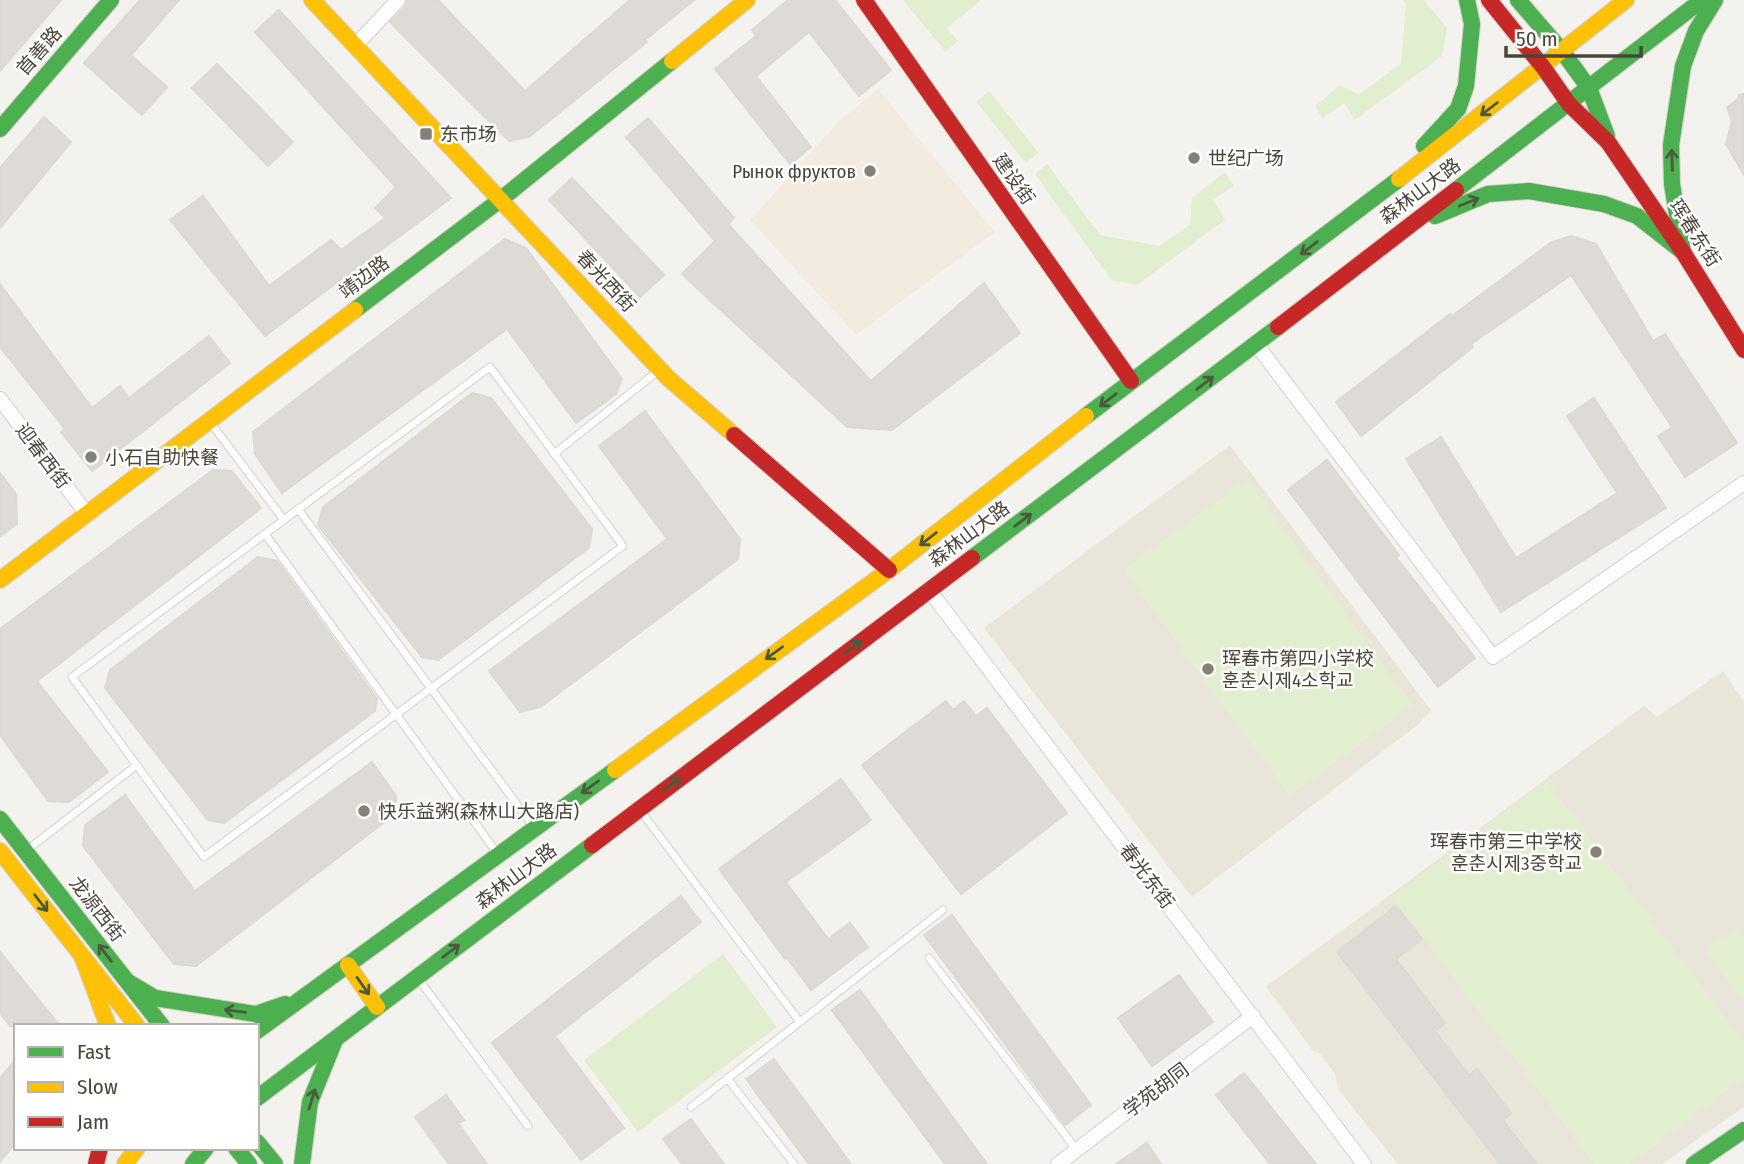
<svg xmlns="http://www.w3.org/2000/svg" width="1744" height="1164" viewBox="0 0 1744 1164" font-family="'Fira Sans Condensed','Noto Sans SC','Noto Sans KR',sans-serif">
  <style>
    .commercial { fill: #f3ebdf }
    .education { fill: #eae5da }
    .green { fill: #e1eecf }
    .building { fill: #dedbd6; stroke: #dcd9d4; stroke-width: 2 }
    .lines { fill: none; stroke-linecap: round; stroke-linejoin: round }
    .lane-casing { stroke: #d2d0cb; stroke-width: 9 }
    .street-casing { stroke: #d2d0cb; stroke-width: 16 }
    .fast-casing { stroke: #d3cfc5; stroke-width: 18 }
    .slow-casing { stroke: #d3cfc5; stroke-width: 18 }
    .jam-casing { stroke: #d3cfc5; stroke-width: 18 }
    .lane { stroke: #fdfdfc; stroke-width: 7 }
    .street { stroke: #fdfdfc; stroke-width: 14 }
    .fast { stroke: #4caf50; stroke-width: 16 }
    .slow { stroke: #ffc107; stroke-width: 16 }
    .jam { stroke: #c62828; stroke-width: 16 }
    .oneway { stroke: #4b593e }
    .poi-dot { fill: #868178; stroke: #fff; stroke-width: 2.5 }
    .labels { text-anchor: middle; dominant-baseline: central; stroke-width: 5; stroke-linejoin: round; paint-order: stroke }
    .street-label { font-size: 19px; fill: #4b4439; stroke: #fff }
    .poi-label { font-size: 19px; fill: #4b4439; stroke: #fff; text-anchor: start }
  </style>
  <rect width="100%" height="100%" fill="#f4f2ee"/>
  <polygon class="commercial" points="878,89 995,232 856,335 750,220 839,121"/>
  <g class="education">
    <polygon points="1230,445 1431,710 1419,724 1192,897 984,628"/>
    <polygon points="1723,671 1744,702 1744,1107 1662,1164 1398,1164 1338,1089 1335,1074 1319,1053 1313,1051 1266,987 1644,706 1657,717"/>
  </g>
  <g class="green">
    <polygon points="903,0 981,0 947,28 958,41 946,52"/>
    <polygon points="1403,0 1424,0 1447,28 1442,56 1355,120 1344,103 1323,118 1315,107 1339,85 1359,94 1401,64 1406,4"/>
    <polygon points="989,91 1039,153 1026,163 976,102"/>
    <polygon points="1047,164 1100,235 1159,246 1190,225 1192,198 1225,172 1234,186 1213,200 1225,220 1138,284 1112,281 1035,174"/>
    <polygon points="1247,479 1413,705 1290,796 1123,570"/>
    <polygon points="1546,780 1744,1042 1744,1078 1630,1164 1594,1164 1392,897"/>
    <polygon points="1736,927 1744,939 1744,1004 1705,950"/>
    <polygon points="723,954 777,1027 638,1132 584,1060"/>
  </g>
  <g class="building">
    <polygon points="0,0 61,0 0,71"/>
    <polygon points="140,0 179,0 131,55 167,87 142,115 84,63"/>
    <polygon points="407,0 438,0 525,91 630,0 694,0 645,40 647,42 529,137 509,141 390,22 405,7"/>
    <polygon points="788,0 835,0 891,70 859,96 809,32 756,76 811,147 790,164 715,69 756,36 752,30"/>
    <polygon points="279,10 451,198 265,336 170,220 203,196 269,286 331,240 341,250 385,218 375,208 396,187 255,32"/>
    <polygon points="217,64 293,142 268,166 192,88"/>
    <polygon points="1744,94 1744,175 1726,144 1732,121 1727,107 1738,99 1739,95"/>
    <polygon points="44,117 71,142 0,228 0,168"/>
    <polygon points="648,118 734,218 728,224 871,381 984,283 1020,333 892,430 847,427 682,274 715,241 626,137"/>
    <polygon points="572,178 664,275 640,297 549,200"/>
    <polygon points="1571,236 1596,244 1653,341 1665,334 1737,443 1685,477 1658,436 1672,427 1571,275 1471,344 1473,347 1361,436 1336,402 1450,314 1452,316 1552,242"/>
    <polygon points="505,239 526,248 622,379 616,394 576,423 507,329 282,493 255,454 253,432"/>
    <polygon points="0,284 92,408 120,386 129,398 209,336 230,363 92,471 61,432 65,429 0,347"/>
    <polygon points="472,393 491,398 592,529 589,548 438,660 422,657 318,525 323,507"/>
    <polygon points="1594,398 1666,508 1501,612 1406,459 1441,437 1516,558 1617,493 1567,416"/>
    <polygon points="645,411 740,539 738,559 540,707 520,712 489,671 667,539 599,446"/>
    <polygon points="1327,460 1399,555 1396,557 1475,658 1438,687 1288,490"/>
    <polygon points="213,470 232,471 261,508 37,681 108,772 69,802 48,801 0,735 0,629"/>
    <polygon points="0,473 16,494 17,524 0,536"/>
    <polygon points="258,557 277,561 377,699 375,711 224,823 208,820 105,688 110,670"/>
    <polygon points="946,701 953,710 964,701 976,716 987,708 1067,813 961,894 862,765"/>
    <polygon points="372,762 396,796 395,814 196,966 174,964 83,846 85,825 125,795 195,891"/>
    <polygon points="841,779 871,820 786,882 828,939 850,923 868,947 811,990 787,958 785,959 719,869"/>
    <polygon points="681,896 701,922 555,1036 624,1128 581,1160 492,1043"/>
    <polygon points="1396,906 1422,939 1396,959 1445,1023 1435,1031 1469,1075 1477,1069 1511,1113 1503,1120 1537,1164 1500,1164 1337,952"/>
    <polygon points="952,915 1091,1105 1065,1125 924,935"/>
    <polygon points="0,952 60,1026 10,1026 0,1013"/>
    <polygon points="1179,975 1213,1022 1152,1066 1118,1018"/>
    <polygon points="860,990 987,1164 945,1164 832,1010"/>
    <polygon points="16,1059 16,1142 0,1162 0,1078"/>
    <polygon points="774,1059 851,1164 809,1164 746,1079"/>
    <polygon points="1244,1073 1316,1164 1270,1164 1216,1095"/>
    <polygon points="446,1095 464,1120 458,1123 487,1164 449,1164 415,1117"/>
    <polygon points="691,1119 724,1164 682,1164 663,1139"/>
    <polygon points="1147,1143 1161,1164 1116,1164"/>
  </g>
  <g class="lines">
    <defs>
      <g id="lane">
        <polygon points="490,367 623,546 204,857 72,677"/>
        <polyline points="210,422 284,520"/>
        <polyline points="554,454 658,371"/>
        <polyline points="298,509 533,826"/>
        <polyline points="265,534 497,853"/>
        <polyline points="642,813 800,1022"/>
        <polyline points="27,850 137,765"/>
        <polyline points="929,958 1076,1149"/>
        <polyline points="420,981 528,1126"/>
        <polyline points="727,1078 794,1164"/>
        <polyline points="691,1107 943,910"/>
      </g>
      <g id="street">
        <polyline points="355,46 398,0"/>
        <polyline points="1256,344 1493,657 1744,483"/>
        <polyline points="0,399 87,514"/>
        <polyline points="929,590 1364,1164"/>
        <polyline points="1058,1164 1253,1016"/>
      </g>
      <g id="fast">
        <polyline points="1518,0 1562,51 1589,88"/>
        <polyline points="1589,88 1607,136"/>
        <polyline points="0,129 111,0"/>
        <polyline points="1424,146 1458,109 1466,86 1472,24 1467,0"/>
        <polyline points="1456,190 1702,0"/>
        <polyline points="1435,216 1488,194 1529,191 1604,204 1637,216 1683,252"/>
        <polyline points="1683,252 1672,184 1671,145 1683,66 1696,31 1715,0"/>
        <polyline points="355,310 500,200 672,61"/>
        <polyline points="1086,416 1399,179"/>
        <polyline points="972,558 1278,327"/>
        <polyline points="0,819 162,1026"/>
        <polyline points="128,982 155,998 256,1014 285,1004"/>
        <polyline points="257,1031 615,770"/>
        <polyline points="257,1098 592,845"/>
        <polyline points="257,1142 275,1164"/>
        <polyline points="236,1148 249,1164"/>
        <polyline points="193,1164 206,1148"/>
        <polyline points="302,1164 310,1102 335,1040"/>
        <polyline points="1694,1164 1744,1130"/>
      </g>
      <g id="slow">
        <polyline points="312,0 668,378 734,435"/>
        <polyline points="672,61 747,0"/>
        <polyline points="1399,179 1626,0"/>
        <polyline points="0,580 355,310"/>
        <polyline points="615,770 889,570 1086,416"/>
        <polyline points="0,851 137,1026"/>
        <polyline points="82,956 108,1026"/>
        <polyline points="348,965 377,1007"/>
        <polyline points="125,1164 137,1148"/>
      </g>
      <g id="jam">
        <polyline points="864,0 1131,381"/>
        <polyline points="1489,0 1543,67 1569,104"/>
        <polyline points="1569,104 1608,142 1683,252 1744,350"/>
        <polyline points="1278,327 1456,190"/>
        <polyline points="734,435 889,570"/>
        <polyline points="592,845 972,558"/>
        <polyline points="96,1164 100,1148"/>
      </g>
    </defs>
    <use href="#lane" class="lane-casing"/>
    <use href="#street" class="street-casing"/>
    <use href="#fast" class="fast-casing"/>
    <use href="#slow" class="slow-casing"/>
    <use href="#jam" class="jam-casing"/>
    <use href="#lane" class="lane"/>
    <use href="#street" class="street"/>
    <use href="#fast" class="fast"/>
    <use href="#slow" class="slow"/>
    <use href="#jam" class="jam"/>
  </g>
  <defs><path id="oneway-shaft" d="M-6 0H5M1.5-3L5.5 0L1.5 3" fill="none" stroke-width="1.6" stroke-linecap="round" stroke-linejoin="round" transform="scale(1.75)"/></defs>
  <g class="oneway">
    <use href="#oneway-shaft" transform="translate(1489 109) rotate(142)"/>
    <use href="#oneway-shaft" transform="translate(1672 160) rotate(-92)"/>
    <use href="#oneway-shaft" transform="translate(1469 202) rotate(-22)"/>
    <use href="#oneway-shaft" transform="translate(1309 248) rotate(143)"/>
    <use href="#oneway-shaft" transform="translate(1205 383) rotate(-38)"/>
    <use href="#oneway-shaft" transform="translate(1108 400) rotate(142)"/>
    <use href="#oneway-shaft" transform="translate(1023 520) rotate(-37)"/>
    <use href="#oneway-shaft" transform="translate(928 539) rotate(142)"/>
    <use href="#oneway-shaft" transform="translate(853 647) rotate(-37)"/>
    <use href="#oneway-shaft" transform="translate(774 653) rotate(144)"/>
    <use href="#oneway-shaft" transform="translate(672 784) rotate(-37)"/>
    <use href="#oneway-shaft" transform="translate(590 787) rotate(144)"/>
    <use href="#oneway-shaft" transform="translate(41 903) rotate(52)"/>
    <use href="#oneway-shaft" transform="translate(451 951) rotate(-37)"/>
    <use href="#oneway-shaft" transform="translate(105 953) rotate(-128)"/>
    <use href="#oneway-shaft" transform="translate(363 986) rotate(55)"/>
    <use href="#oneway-shaft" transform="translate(235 1011) rotate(-173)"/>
    <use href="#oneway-shaft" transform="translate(312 1099) rotate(-73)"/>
  </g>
  <g class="poi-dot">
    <rect x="419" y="127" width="14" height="14" rx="3.5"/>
    <circle cx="1194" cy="158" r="7"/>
    <circle cx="870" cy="171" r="7"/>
    <circle cx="91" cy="457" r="7"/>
    <circle cx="1208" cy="669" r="7"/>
    <circle cx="364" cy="811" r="7"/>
    <circle cx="1596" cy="852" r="7"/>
  </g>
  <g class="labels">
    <g class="street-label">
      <text transform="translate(39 51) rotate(-49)">首善路</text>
      <text transform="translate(1014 179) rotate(55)">建设街</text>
      <text transform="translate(1420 191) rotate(-37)">森林山大路</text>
      <text transform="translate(1695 233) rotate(57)">珲春东街</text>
      <text transform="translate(364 277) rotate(-37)">靖边路</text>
      <text transform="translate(606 281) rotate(47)">春光西街</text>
      <text transform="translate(43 456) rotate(53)">迎春西街</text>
      <text transform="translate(969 534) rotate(-37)">森林山大路</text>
      <text transform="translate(516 876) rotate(-37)">森林山大路</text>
      <text transform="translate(1147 876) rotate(53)">春光东街</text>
      <text transform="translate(97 909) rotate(52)">龙源西街</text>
      <text transform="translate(1156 1090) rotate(-37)">学苑胡同</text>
    </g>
    <g class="poi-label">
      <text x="440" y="134">东市场</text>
      <text x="1208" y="158">世纪广场</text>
      <text x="856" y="171" text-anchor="end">Рынок фруктов</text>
      <text x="105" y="457">小石自助快餐</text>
      <text x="1222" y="658">珲春市第四小学校<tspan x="1222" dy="22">훈춘시제4소학교</tspan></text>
      <text x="378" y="811">快乐益粥(森林山大路店)</text>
      <text x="1582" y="841" text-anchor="end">珲春市第三中学校<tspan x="1582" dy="22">훈춘시제3중학교</tspan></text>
    </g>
  </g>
  <rect x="14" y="1024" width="245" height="126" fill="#ffffff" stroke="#b7b4b0" stroke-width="2"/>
  <rect x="28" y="1047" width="35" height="10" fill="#4caf50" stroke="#b7b4b0" stroke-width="2"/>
  <text x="77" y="1059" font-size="21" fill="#4b4439">Fast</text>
  <rect x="28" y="1082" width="35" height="10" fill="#ffc107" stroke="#b7b4b0" stroke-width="2"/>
  <text x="77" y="1094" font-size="21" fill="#4b4439">Slow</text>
  <rect x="28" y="1117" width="35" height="10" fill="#c62828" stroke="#b7b4b0" stroke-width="2"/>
  <text x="77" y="1129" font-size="21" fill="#4b4439">Jam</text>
  <path d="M1506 46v10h135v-10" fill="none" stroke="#4b4439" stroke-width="3.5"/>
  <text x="1516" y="46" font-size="21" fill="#4b4439" stroke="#ffffff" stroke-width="5" paint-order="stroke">50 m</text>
</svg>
